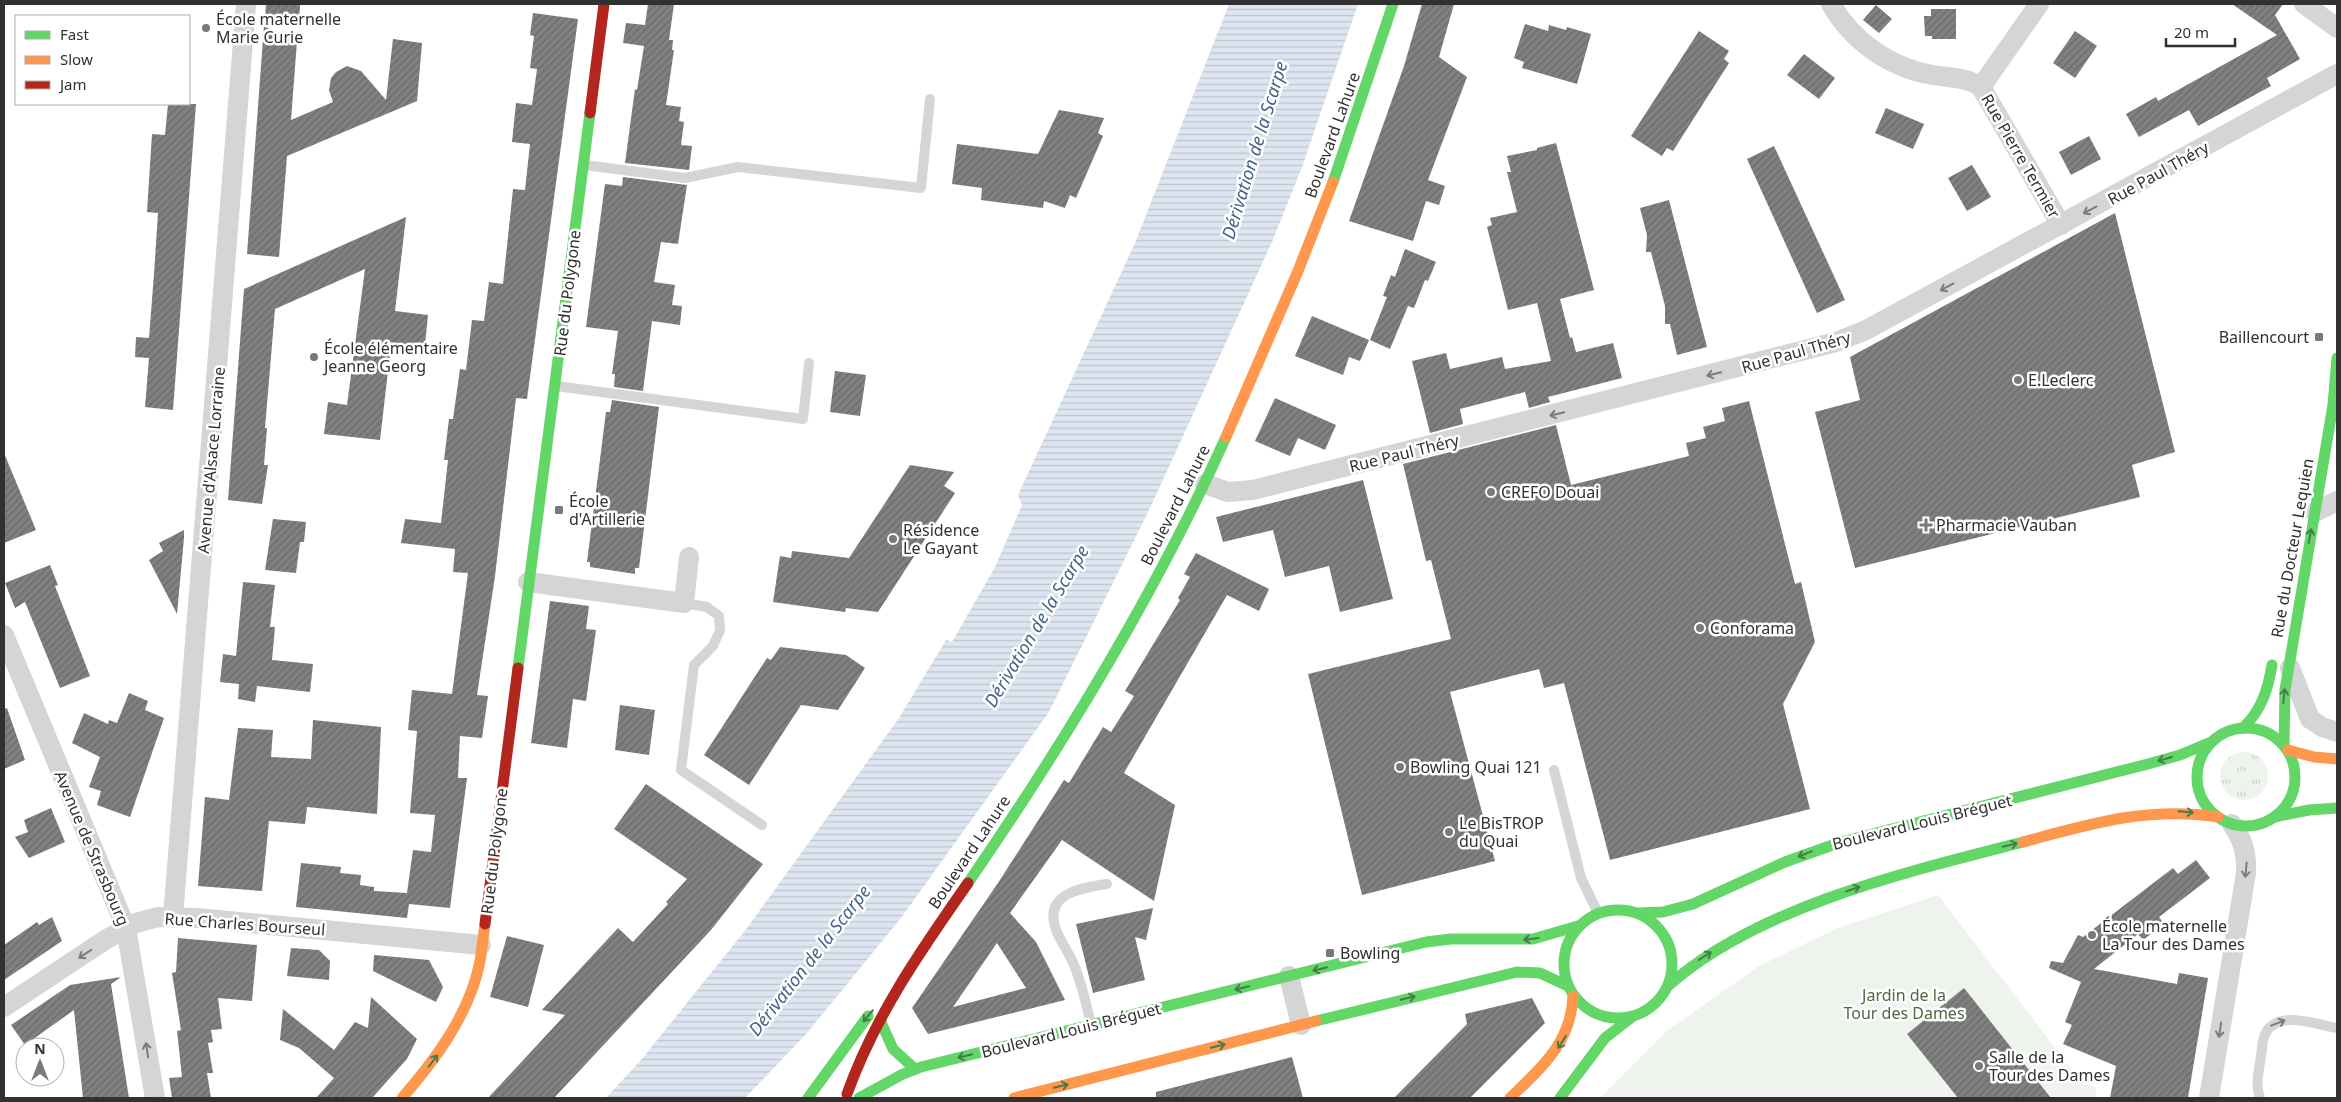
<svg xmlns="http://www.w3.org/2000/svg" width="2341" height="1102" viewBox="0 0 2341 1102" font-family="'Noto Sans',sans-serif">
  <style>
    .grass { fill: url(#grass-tufts) }
    .green { fill: #eff3ed }
    .water { fill: url(#water-rules) }
    .building { fill: url(#building-hatch); fill-rule: evenodd }
    .lines { fill: none; stroke-linecap: round; stroke-linejoin: round }
    .lane { stroke: #d5d5d5; stroke-width: 10 }
    .street { stroke: #d5d5d5; stroke-width: 20 }
    .fast { stroke: #63d668; stroke-width: 11 }
    .slow { stroke: #ff974d; stroke-width: 11 }
    .jam { stroke: #b3261e; stroke-width: 11 }
    .oneway { stroke: #7b7b7b }
    .oneway2 { stroke: #487b4a }
    .poi-dot { fill: #797979; stroke: #fff; stroke-width: 2 }
    .labels { text-anchor: middle; dominant-baseline: central; stroke-width: 5; stroke-linejoin: round; paint-order: stroke }
    .poi-label { font-size: 16px; fill: #313131; stroke: #fff; text-anchor: start }
    .street-label { font-size: 16px; fill: #313131; stroke: #fff }
    .park-label { font-size: 16px; fill: #4d6a41; stroke: #fff }
    .water-label { font-size: 18px; font-style: italic; fill: #45648d; stroke: #fff }
  </style>
  <defs>
    <pattern id="grass-tufts" width="24" height="20" patternUnits="userSpaceOnUse" patternTransform="scale(1.25)"><rect width="24" height="20" fill="#eff3ed"/><path d="M3 7l-1-3M5 7V3M7 7l1-3M15 17l-1-3M17 17v-4M19 17l1-3" fill="none" stroke="#cdd1cc"/></pattern>
    <pattern id="water-rules" width="6" height="5" patternUnits="userSpaceOnUse" patternTransform="scale(1.25)"><rect width="6" height="5" fill="#dde5f0"/><path d="M0 2.5h6" fill="none" stroke="#bec5ce"/></pattern>
    <pattern id="building-hatch" width="6" height="6" patternUnits="userSpaceOnUse" patternTransform="scale(1.25)"><rect width="6" height="6" fill="#808080"/><path d="M-1 1l2-2M0 6l6-6M5 7l2-2" fill="none" stroke="#696969"/></pattern>
  </defs>
  <rect width="100%" height="100%" fill="#fff"/>
  <circle class="grass" cx="2244" cy="776" r="24"/>
  <polygon class="green" points="1938,895 2082,1083 2097,1088 2095,1098 1600,1098 1667,1031 1759,966 1838,928"/>
  <polygon class="water" points="1229,4 1358,4 1302,167 1272,242 1150,508 1049,712 901,918 807,1033 745,1098 606,1098 641,1060 744,932 899,718 946,640 952,642 995,567 1022,505 1018,495 1135,243"/>
  <g class="building">
    <polygon points="266,4 300,4 299,26 265,21"/>
    <polygon points="648,4 674,4 669,40 673,40 672,50 674,50 666,105 681,107 679,121 684,122 681,145 692,146 689,170 625,163 635,89 637,90 644,46 623,43 626,23 645,25"/>
    <polygon points="1422,4 1454,4 1439,57 1467,77 1428,180 1445,186 1439,205 1426,201 1413,241 1349,221 1404,66"/>
    <polygon points="2232,4 2283,4 2275,15 2300,59 2267,78 2271,86 2198,126 2189,110 2139,137 2126,114 2156,97 2158,101 2277,35"/>
    <polygon points="1876,5 1892,19 1879,33 1863,20"/>
    <polygon points="1931,9 1956,9 1956,39 1932,39 1932,36 1925,36 1924,16 1931,16"/>
    <polygon points="533,13 578,19 527,399 516,398 495,576 477,695 488,696 482,738 460,736 458,778 467,778 450,908 409,904 407,918 296,907 301,863 341,867 340,873 361,875 360,885 374,887 374,891 407,893 413,850 431,852 435,815 410,813 417,731 408,730 412,690 452,694 468,573 453,572 455,549 401,543 405,519 441,523 448,460 444,460 449,419 453,419 460,369 466,370 472,320 484,321 489,282 503,284 513,189 525,190 530,144 512,142 516,103 532,105 537,69 530,68 534,36 530,35"/>
    <polygon points="1525,24 1548,31 1549,25 1566,30 1567,27 1591,34 1577,84 1522,68 1524,62 1514,58"/>
    <polygon points="264,26 297,41 291,120 333,102 329,90 331,78 336,72 347,66 361,71 386,100 393,39 422,43 417,101 287,156 279,257 247,254"/>
    <polygon points="1699,31 1729,51 1724,59 1729,63 1673,151 1667,148 1662,156 1631,136"/>
    <polygon points="2075,31 2097,46 2075,78 2053,63"/>
    <polygon points="1804,54 1835,78 1819,99 1787,75"/>
    <polygon points="168,104 196,104 173,410 145,407 149,358 135,357 136,337 149,338 154,274 158,213 147,212 152,134 165,135"/>
    <polygon points="1886,108 1924,124 1913,149 1875,133"/>
    <polygon points="1059,110 1104,118 1098,133 1103,136 1076,198 1070,195 1065,208 1044,201 1043,208 981,200 982,188 952,184 957,144 1038,154"/>
    <polygon points="2089,136 2101,159 2071,175 2059,152"/>
    <polygon points="1556,143 1594,290 1560,299 1570,338 1572,337 1576,352 1613,343 1622,378 1548,397 1550,402 1529,408 1525,392 1460,409 1463,424 1430,433 1412,361 1446,353 1450,369 1502,357 1505,369 1551,361 1537,303 1508,310 1487,227 1492,225 1490,218 1517,212 1507,172 1511,172 1507,156 1537,150 1537,148"/>
    <polygon points="1774,146 1845,300 1817,313 1747,159"/>
    <polygon points="1972,165 1991,197 1967,211 1948,178"/>
    <polygon points="623,177 687,185 678,244 661,242 654,282 675,285 672,305 682,306 680,325 652,321 643,391 614,387 615,374 612,374 618,331 586,327 605,184 622,186"/>
    <polygon points="1669,200 1707,347 1677,355 1670,324 1665,324 1665,306 1651,252 1646,252 1647,235 1640,208"/>
    <polygon points="2115,213 2175,452 2132,465 2140,497 1855,568 1815,412 1860,400 1850,357"/>
    <polygon points="406,217 395,311 428,315 425,345 412,343 411,356 390,354 380,440 324,434 328,402 347,405 365,269 275,309 265,428 267,428 264,465 268,465 262,504 228,500 244,289"/>
    <polygon points="1405,249 1436,262 1428,281 1425,280 1414,308 1408,306 1390,349 1370,340 1387,297 1383,296 1391,275 1395,277"/>
    <polygon points="1312,316 1369,340 1360,361 1349,357 1343,375 1295,356"/>
    <polygon points="835,371 866,375 860,416 830,412"/>
    <polygon points="1275,398 1336,425 1325,450 1298,438 1290,456 1255,441"/>
    <polygon points="612,400 659,407 639,568 635,568 635,574 590,567 590,562 587,562 606,412 610,412"/>
    <polygon points="1749,401 1795,584 1801,582 1815,642 1783,704 1810,809 1610,860 1564,683 1544,688 1539,669 1450,692 1495,861 1362,895 1308,674 1451,639 1431,560 1426,561 1403,464 1556,425 1571,485 1689,456 1686,443 1706,438 1703,427 1725,421 1722,408"/>
    <polygon points="4,453 36,530 4,543"/>
    <polygon points="910,465 954,472 944,486 955,493 878,612 846,608 845,612 773,602 780,556 791,558 792,551 849,558"/>
    <polygon points="1363,480 1393,599 1340,612 1329,566 1285,577 1273,530 1223,542 1216,517"/>
    <polygon points="273,519 306,522 304,542 300,542 296,573 265,570"/>
    <polygon points="184,530 184,538 177,614 149,560 163,551 159,543"/>
    <path d="M1196,553l73,36 -10,22 -32,-16 -103,178 51,32 -21,96 -92,-61 -52,73 26,29 29,58 -137,34 -16,-26 86,-125 66,-103 5,3 34,-56 8,5 23,-36 -9,-5 55,-91 -2,-2 12,-21 -6,-3zM997,943l29,45 -73,19z"/>
    <polygon points="50,565 58,585 55,586 90,676 60,688 25,602 15,608 5,583"/>
    <polygon points="243,582 275,585 270,627 275,627 272,660 313,664 310,692 257,686 255,702 238,699 239,684 220,682 223,654 236,656"/>
    <polygon points="550,601 589,606 586,629 596,630 586,701 573,699 567,748 531,743"/>
    <polygon points="780,647 846,655 865,668 838,710 801,705 749,785 704,755 767,658 771,660"/>
    <polygon points="129,693 148,701 145,710 164,718 130,817 97,805 101,791 89,787 100,757 72,743 84,713 108,724 109,720 117,723"/>
    <polygon points="620,705 655,710 649,755 615,750"/>
    <polygon points="7,708 25,760 4,769 4,709"/>
    <polygon points="313,720 381,727 377,814 307,807 305,824 269,821 262,891 198,886 205,797 229,800 238,728 273,730 271,757 311,759"/>
    <polygon points="646,784 763,864 711,930 554,1098 488,1098 565,1015 542,1010 618,928 633,942 668,904 666,902 687,879 614,829"/>
    <polygon points="51,808 65,842 29,858 15,837 28,832 24,820"/>
    <polygon points="2196,860 2210,878 2159,917 2164,924 2143,940 2138,934 2094,969 2177,984 2179,973 2208,978 2188,1098 2110,1098 2116,1066 2063,1044 2072,1025 2065,1022 2081,982 2049,968 2051,961 2063,963 2078,935 2083,937 2173,868 2178,874"/>
    <polygon points="1153,908 1146,940 1135,937 1145,980 1093,993 1076,924"/>
    <polygon points="52,917 62,941 4,980 4,945 37,922 39,925"/>
    <polygon points="507,936 544,945 528,1007 490,997"/>
    <polygon points="178,938 257,945 252,1001 218,998 222,1029 211,1030 213,1042 208,1043 213,1073 207,1073 211,1098 172,1098 169,1078 182,1077 177,1031 181,1030 172,973 176,972"/>
    <polygon points="291,948 319,950 330,961 329,980 287,976"/>
    <polygon points="374,955 429,960 443,987 436,1002 373,971"/>
    <polygon points="121,977 111,984 129,1098 83,1098 74,1010 25,1045 11,1025 70,985"/>
    <polygon points="1964,988 2051,1098 1958,1098 1907,1034"/>
    <polygon points="371,997 417,1039 407,1059 372,1098 316,1098 334,1078 299,1048 280,1040 283,1009 334,1050 355,1022 368,1028"/>
    <polygon points="1532,998 1545,1023 1470,1098 1394,1098 1467,1024 1465,1014"/>
    <polygon points="1292,1057 1303,1098 1156,1098 1156,1092"/>
  </g>
  <g class="lines">
    <g class="lane">
      <polyline points="584,165 685,178 738,167 921,188 930,99"/>
      <polyline points="556,386 803,419 809,363"/>
      <polyline points="684,603 707,607 719,616 720,630 713,646 694,665 681,770 762,825"/>
      <polyline points="1554,770 1581,878 1598,913"/>
      <path d="M1091,1024c-5,-20 -9,-40 -17,-59 -5,-12 -13,-23 -18,-35 -13,-37 25,-42 51,-46"/>
      <path d="M2260,1098c-5,-14 -1,-27 1,-42 1,-6 1,-13 3,-19 10,-29 51,-13 73,-9"/>
    </g>
    <g class="street">
      <path d="M1831,4c21,37 59,64 102,71 17,3 33,2 48,12l80,138"/>
      <polyline points="2304,4 2337,28"/>
      <polyline points="1981,87 2039,4"/>
      <polyline points="1205,484 1228,492 1253,490 1836,342 1866,330 2337,74"/>
      <polyline points="2315,512 2337,501"/>
      <polyline points="528,582 684,603 689,557"/>
      <polyline points="4,635 126,928 155,1098"/>
      <polyline points="2290,668 2310,719 2322,727 2337,732"/>
      <polyline points="173,917 246,4"/>
      <polyline points="1289,976 1301,1025"/>
      <polyline points="4,1007 105,940 136,923 158,917 197,918 481,945"/>
      <path d="M2209,1098l37,-225c1,-20 -3,-33 -14,-49"/>
    </g>
    <g class="fast">
      <polyline points="1333,182 1393,4"/>
      <polyline points="518,668 590,113"/>
      <path d="M2244,727c18,-18 24,-38 28,-62"/>
      <circle cx="2246" cy="777" r="49"/>
      <polyline points="2284,745 2285,690 2333,405 2337,358"/>
      <polyline points="2274,817 2309,810 2337,808"/>
      <path d="M968,883c97,-141 188,-290 258,-446"/>
      <circle cx="1618" cy="964" r="54"/>
      <polyline points="1638,913 1663,912 1693,904 1785,862 1841,842 2148,764 2180,755 2211,742"/>
      <path d="M1668,986c88,-79 242,-115 355,-144"/>
      <polyline points="880,1020 893,1049 915,1069"/>
      <polyline points="1316,1021 1517,972 1540,973 1568,986"/>
      <polyline points="808,1098 868,1016"/>
      <polyline points="859,1098 901,1075 921,1067 1426,942 1451,939 1533,939 1578,926"/>
      <polyline points="1560,1098 1605,1038 1632,1017"/>
    </g>
    <g class="slow">
      <polyline points="1226,437 1298,271 1333,182"/>
      <polyline points="2288,750 2314,757 2337,759"/>
      <path d="M2023,842c67,-18 125,-36 195,-25"/>
      <path d="M402,1098c33,-38 66,-82 77,-132 3,-14 4,-29 6,-42"/>
      <polyline points="1014,1098 1316,1021"/>
      <path d="M1510,1098c32,-31 61,-55 63,-102"/>
    </g>
    <g class="jam">
      <polyline points="590,113 604,4"/>
      <polyline points="485,924 518,668"/>
      <path d="M847,1094c28,-78 74,-144 121,-211"/>
    </g>
  </g>
  <defs><path id="oneway-shaft" d="M-6 0H5M1.5-3L5.5 0L1.5 3" fill="none" stroke-width="1.6" stroke-linecap="round" stroke-linejoin="round" transform="scale(1.25)"/></defs>
  <g class="oneway">
    <use href="#oneway-shaft" transform="translate(2090 210) rotate(152)"/>
    <use href="#oneway-shaft" transform="translate(1947 287) rotate(152)"/>
    <use href="#oneway-shaft" transform="translate(1714 374) rotate(166)"/>
    <use href="#oneway-shaft" transform="translate(1557 414) rotate(166)"/>
    <use href="#oneway-shaft" transform="translate(2246 870) rotate(95)"/>
    <use href="#oneway-shaft" transform="translate(85 954) rotate(147)"/>
    <use href="#oneway-shaft" transform="translate(2278 1023) rotate(-21)"/>
    <use href="#oneway-shaft" transform="translate(2220 1030) rotate(99)"/>
    <use href="#oneway-shaft" transform="translate(147 1050) rotate(-99)"/>
  </g>
  <g class="oneway2">
    <use href="#oneway-shaft" transform="translate(2310 536) rotate(-80)"/>
    <use href="#oneway-shaft" transform="translate(2284 696) rotate(-84)"/>
    <use href="#oneway-shaft" transform="translate(2165 759) rotate(164)"/>
    <use href="#oneway-shaft" transform="translate(2186 812) rotate(5)"/>
    <use href="#oneway-shaft" transform="translate(2010 845) rotate(-14)"/>
    <use href="#oneway-shaft" transform="translate(1805 854) rotate(158)"/>
    <use href="#oneway-shaft" transform="translate(1853 889) rotate(-19)"/>
    <use href="#oneway-shaft" transform="translate(1531 939) rotate(173)"/>
    <use href="#oneway-shaft" transform="translate(1705 956) rotate(-32)"/>
    <use href="#oneway-shaft" transform="translate(1320 969) rotate(166)"/>
    <use href="#oneway-shaft" transform="translate(1242 988) rotate(166)"/>
    <use href="#oneway-shaft" transform="translate(1408 998) rotate(-14)"/>
    <use href="#oneway-shaft" transform="translate(868 1016) rotate(130)"/>
    <use href="#oneway-shaft" transform="translate(1562 1042) rotate(122)"/>
    <use href="#oneway-shaft" transform="translate(1218 1046) rotate(-14)"/>
    <use href="#oneway-shaft" transform="translate(965 1056) rotate(166)"/>
    <use href="#oneway-shaft" transform="translate(433 1061) rotate(-53)"/>
    <use href="#oneway-shaft" transform="translate(1061 1086) rotate(-14)"/>
  </g>
  <g class="poi-dot">
    <circle cx="206" cy="28" r="5"/>
    <rect x="2314" y="332" width="10" height="10" rx="2.5"/>
    <circle cx="314" cy="357" r="5"/>
    <circle cx="2018" cy="380" r="5"/>
    <circle cx="1491" cy="492" r="5"/>
    <rect x="554" y="505" width="10" height="10" rx="2.5"/>
    <path d="M1923.5 517.5h5v5h5v5h-5v5h-5v-5h-5v-5h5z"/>
    <circle cx="893" cy="539" r="5"/>
    <circle cx="1700" cy="628" r="5"/>
    <circle cx="1400" cy="767" r="5"/>
    <circle cx="1449" cy="832" r="5"/>
    <circle cx="2092" cy="935" r="5"/>
    <rect x="1325" y="948" width="10" height="10" rx="2.5"/>
    <circle cx="1979" cy="1066" r="5"/>
  </g>
  <g class="labels">
    <g class="poi-label">
      <text x="216" y="19">École maternelle<tspan x="216" dy="18">Marie Curie</tspan></text>
      <text x="2309" y="337" text-anchor="end">Baillencourt</text>
      <text x="324" y="348">École élémentaire<tspan x="324" dy="18">Jeanne Georg</tspan></text>
      <text x="2028" y="380">E.Leclerc</text>
      <text x="1501" y="492">CREFO Douai</text>
      <text x="569" y="501">École<tspan x="569" dy="18">d'Artillerie</tspan></text>
      <text x="1936" y="525">Pharmacie Vauban</text>
      <text x="903" y="530">Résidence<tspan x="903" dy="18">Le Gayant</tspan></text>
      <text x="1710" y="628">Conforama</text>
      <text x="1410" y="767">Bowling Quai 121</text>
      <text x="1459" y="823">Le BisTROP<tspan x="1459" dy="18">du Quai</tspan></text>
      <text x="2102" y="926">École maternelle<tspan x="2102" dy="18">La Tour des Dames</tspan></text>
      <text x="1340" y="953">Bowling</text>
      <text x="1989" y="1057">Salle de la<tspan x="1989" dy="18">Tour des Dames</tspan></text>
    </g>
    <g class="street-label">
      <text transform="translate(1332 135) rotate(-70)">Boulevard Lahure</text>
      <text transform="translate(2021 156) rotate(60)">Rue Pierre Termier</text>
      <text transform="translate(2158 173) rotate(-29)">Rue Paul Théry</text>
      <text transform="translate(567 293) rotate(-83)">Rue du Polygone</text>
      <text transform="translate(1796 352) rotate(-16)">Rue Paul Théry</text>
      <text transform="translate(1404 453) rotate(-14)">Rue Paul Théry</text>
      <text transform="translate(211 460) rotate(-85)">Avenue d'Alsace Lorraine</text>
      <text transform="translate(1175 505) rotate(-63)">Boulevard Lahure</text>
      <text transform="translate(2292 548) rotate(-80)">Rue du Docteur Lequien</text>
      <text transform="translate(1922 822) rotate(-14)">Boulevard Louis Bréguet</text>
      <text transform="translate(92 848) rotate(67)">Avenue de Strasbourg</text>
      <text transform="translate(494 851) rotate(-83)">Rue du Polygone</text>
      <text transform="translate(969 852) rotate(-56)">Boulevard Lahure</text>
      <text transform="translate(245 924) rotate(4)">Rue Charles Bourseul</text>
      <text transform="translate(1071 1030) rotate(-14)">Boulevard Louis Bréguet</text>
    </g>
    <g class="park-label">
      <text x="1904" y="995">Jardin de la<tspan x="1904" dy="18">Tour des Dames</tspan></text>
    </g>
    <g class="water-label">
      <text transform="translate(1254 150) rotate(-73)">Dérivation de la Scarpe</text>
      <text transform="translate(1036 626) rotate(-59)">Dérivation de la Scarpe</text>
      <text transform="translate(809 960) rotate(-52)">Dérivation de la Scarpe</text>
    </g>
  </g>
  <rect width="2341" height="1102" fill="none" stroke="#313131" stroke-width="10"/>
  <rect x="15" y="15" width="175" height="90" fill="#ffffff" stroke="#adadad"/>
  <rect x="25" y="31" width="25" height="8" fill="#63d668" stroke="#adadad"/>
  <text x="60" y="40" font-size="15" fill="#313131">Fast</text>
  <rect x="25" y="56" width="25" height="8" fill="#ff974d" stroke="#adadad"/>
  <text x="60" y="65" font-size="15" fill="#313131">Slow</text>
  <rect x="25" y="81" width="25" height="8" fill="#b3261e" stroke="#adadad"/>
  <text x="60" y="90" font-size="15" fill="#313131">Jam</text>
  <g transform="translate(40 1062)"><circle r="24" fill="#ffffff" stroke="#adadad"/>
  <path d="M0-4L9 19L0 12L-9 19Z" fill="#797979"/>
  <text y="-8" font-size="14" font-weight="bold" text-anchor="middle" fill="#313131">N</text>
  </g>
  <path d="M2166 38v8h69v-8" fill="none" stroke="#313131" stroke-width="2.5"/>
  <text x="2174" y="38" font-size="15" fill="#313131" stroke="#ffffff" stroke-width="4" paint-order="stroke">20 m</text>
</svg>
